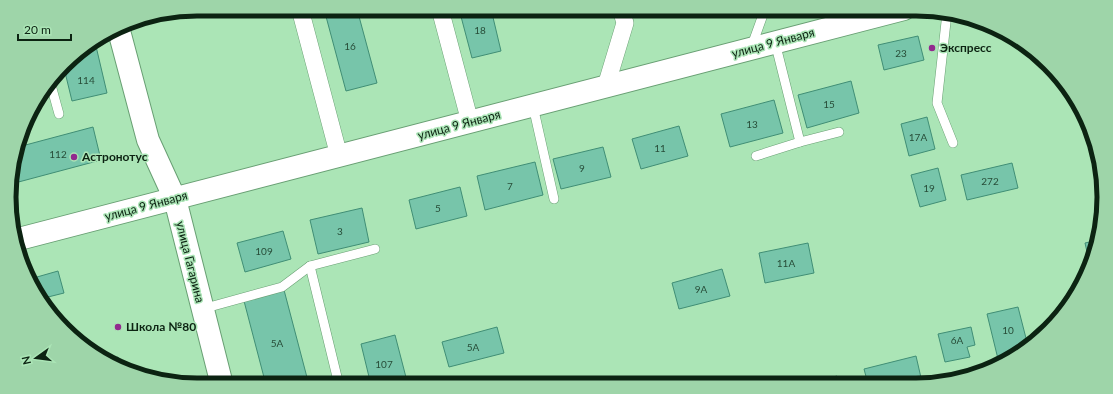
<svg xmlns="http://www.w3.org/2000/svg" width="1113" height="394" font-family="Lato,sans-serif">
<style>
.building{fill:#77c5aa;stroke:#408e75}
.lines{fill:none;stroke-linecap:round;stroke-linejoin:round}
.lane-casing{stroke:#689f73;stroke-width:10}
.street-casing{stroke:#689f73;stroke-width:18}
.secondary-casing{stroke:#689f73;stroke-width:24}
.lane{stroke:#fff;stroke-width:9}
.street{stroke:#fff;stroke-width:17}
.secondary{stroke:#fff;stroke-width:22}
.poi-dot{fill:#92298e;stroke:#abe5b6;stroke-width:1.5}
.labels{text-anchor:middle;stroke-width:3;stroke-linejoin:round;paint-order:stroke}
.number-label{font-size:10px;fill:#274c38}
.street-label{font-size:12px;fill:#0c2312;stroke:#abe5b6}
.poi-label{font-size:12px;font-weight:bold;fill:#0c2312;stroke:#abe5b6;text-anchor:start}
.rim{fill:none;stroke:#0c2312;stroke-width:5}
</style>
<rect width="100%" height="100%" fill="#abe5b6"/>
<g class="building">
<path d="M324,9H357L377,83L346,91Z"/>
<path d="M459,9H491L501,51L472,58Z"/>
<path d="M918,36L924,60L884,70L878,45Z"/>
<path d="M95,42L107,93L72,101L64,68L73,56Z"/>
<path d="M851,81L859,113L807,128L798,95Z"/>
<path d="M774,100L783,133L730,147L721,114Z"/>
<path d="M927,117L935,149L909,156L901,124Z"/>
<path d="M679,126L688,156L641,169L632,139Z"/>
<path d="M93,127L101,160L11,184V173L18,147Z"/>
<path d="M603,147L611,177L561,189L553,159Z"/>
<path d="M535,162L543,195L485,210L477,176Z"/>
<path d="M1012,163L1018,188L967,200L961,175Z"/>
<path d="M938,168L946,200L920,207L911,175Z"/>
<path d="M460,187L467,216L416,229L409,200Z"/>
<path d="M362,208L369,242L318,254L310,220Z"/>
<path d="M283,231L291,259L245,272L237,243Z"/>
<path d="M1098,240V245L1090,265L1085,243Z"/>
<path d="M808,243L814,273L765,283L759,253Z"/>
<path d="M722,269L730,296L679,309L672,283Z"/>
<path d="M58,271L64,293L40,299L30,279Z"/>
<path d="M284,290L309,385H266L244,301Z"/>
<path d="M1018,307L1028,346L1017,354L998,359L987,314Z"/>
<path d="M497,327L504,353L449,367L442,342Z"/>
<path d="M971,327L975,345L967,347L970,357L945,362L938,334Z"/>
<path d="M395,335L408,385H371L361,344Z"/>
<path d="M916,356L922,382L868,384L864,369Z"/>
<path d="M118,357L121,366L107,360Z"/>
<path d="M837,376L839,384H806Z"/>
</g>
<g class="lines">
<g class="lane-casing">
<g id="lane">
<path d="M947,13L937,103L953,143"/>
<path d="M775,42L800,142L839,132"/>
<path d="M751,48L764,12L770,9"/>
<path d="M51,85L59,114"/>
<path d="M533,106L554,199"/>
<path d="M756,156L800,142"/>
<path d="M310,266L339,385"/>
<path d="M202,309L282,287L310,266L375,249"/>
</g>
</g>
<g class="street-casing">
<g id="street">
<path d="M300,9L339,156"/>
<path d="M440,9L470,122"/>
<path d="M606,86L625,23L621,9"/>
</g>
</g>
<g class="secondary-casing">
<g id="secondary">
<path d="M118,27L148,140L175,199L222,385"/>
<path d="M15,240L904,9"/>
</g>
</g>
<use href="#lane" class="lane"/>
<use href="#street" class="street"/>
<use href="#secondary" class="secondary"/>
</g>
<g class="poi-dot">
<circle cx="932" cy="48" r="4"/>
<circle cx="74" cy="157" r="4"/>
<circle cx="118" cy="327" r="4"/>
</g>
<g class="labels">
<g class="number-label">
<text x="480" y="34">18</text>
<text x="350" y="50">16</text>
<text x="901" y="57">23</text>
<text x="86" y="84">114</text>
<text x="829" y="108">15</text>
<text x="752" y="128">13</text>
<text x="918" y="141">17А</text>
<text x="660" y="152">11</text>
<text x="58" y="158">112</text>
<text x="582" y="172">9</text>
<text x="990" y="185">272</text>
<text x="510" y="190">7</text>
<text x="929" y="192">19</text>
<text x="438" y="212">5</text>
<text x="340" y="235">3</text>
<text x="264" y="255">109</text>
<text x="786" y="267">11А</text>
<text x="701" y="293">9А</text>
<text x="1008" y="334">10</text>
<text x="957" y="344">6А</text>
<text x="277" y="347">5А</text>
<text x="473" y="351">5А</text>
<text x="384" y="368">107</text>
</g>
<g class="street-label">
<text transform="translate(773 43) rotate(-15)" y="4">улица 9 Января</text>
<text transform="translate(459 125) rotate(-15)" y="4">улица 9 Января</text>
<text transform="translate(146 206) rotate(-15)" y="4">улица 9 Января</text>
<text transform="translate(190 262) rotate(76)" y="4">улица Гагарина</text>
</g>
<g class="poi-label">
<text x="940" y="52">Экспресс</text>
<text x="82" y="161">Астронотус</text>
<text x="126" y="331">Школа №80</text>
</g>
</g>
<path d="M0 0H1113V394H0ZM197 16H916A181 181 0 0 1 1097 197V197A181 181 0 0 1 916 378H197A181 181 0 0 1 16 197V197A181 181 0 0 1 197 16Z" fill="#9ed5a9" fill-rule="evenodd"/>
<path class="rim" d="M197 16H916A181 181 0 0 1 1097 197V197A181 181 0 0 1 916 378H197A181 181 0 0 1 16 197V197A181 181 0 0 1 197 16Z"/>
<g transform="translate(36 358) rotate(256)" stroke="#abe5b6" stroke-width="3" paint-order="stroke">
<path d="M0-3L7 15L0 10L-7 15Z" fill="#0c2312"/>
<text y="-6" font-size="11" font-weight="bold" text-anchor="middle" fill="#0c2312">N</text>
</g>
<path d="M18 34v6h53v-6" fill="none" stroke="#0c2312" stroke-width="2"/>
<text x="24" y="34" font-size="12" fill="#0c2312" stroke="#abe5b6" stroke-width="3" paint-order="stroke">20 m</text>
</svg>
